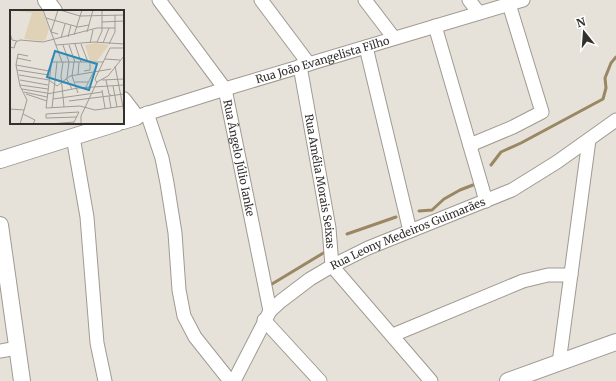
<svg xmlns="http://www.w3.org/2000/svg" width="616" height="381" font-family="Merriweather,serif">
<style>
.lines{fill:none;stroke-linecap:round;stroke-linejoin:round}
.stream{stroke:#9a8763;stroke-width:3}
.minor-casing{stroke:#9f9a92;stroke-width:15}
.tertiary-casing{stroke:#9f9a92;stroke-width:18}
.minor{stroke:#fff;stroke-width:13}
.tertiary{stroke:#fff;stroke-width:16}
.labels{text-anchor:middle;stroke-width:3.5;stroke-linejoin:round;paint-order:stroke}
.street-label{font-size:11px;fill:#33312e;stroke:#fff}
.inset-road{fill:none;stroke:#9f9b95;stroke-width:1}
.view{fill:#2c89b5;fill-opacity:0.15;stroke:#2c89b5;stroke-width:2}
.inset-edge{fill:none;stroke:#33312e;stroke-width:2}
</style>
<rect width="100%" height="100%" fill="#e7e2d9"/>
<g class="lines">
<g class="stream">
<path d="M491,165L501,152L521,143L603,99L606,88L605,78L611,63L616,57"/>
<path d="M419,211L432,210L444,199L460,190L473,185"/>
<path d="M347,234L396,217"/>
<path d="M272,284L325,252"/>
</g>
<g class="minor-casing">
<g id="minor">
<path id="s1" d="M159,0L225,89L270,311"/>
<path d="M261,0L309,64"/>
<path d="M365,0L394,38"/>
<path d="M469,0L479,13"/>
<path d="M435,26L486,201"/>
<path d="M366,47L410,231"/>
<path id="s2" d="M300,66L329,228L332,266L431,381"/>
<path d="M147,113L162,158L167,183L175,233L179,290L184,316L195,337L230,381"/>
<path id="s3" d="M136,117L225,89L523,0"/>
<path d="M73,137L87,217L97,343L105,381"/>
<path d="M470,145L513,127L542,112L509,4"/>
<path d="M264,320L320,381"/>
<path d="M393,335L523,281L548,275H571"/>
<path d="M0,351L17,348"/>
<path d="M559,363L589,140"/>
<path id="s4" d="M234,381L270,311L281,301L310,279L332,266L368,248L512,190L557,162L616,120"/>
</g>
</g>
<g class="tertiary-casing">
<g id="tertiary">
<path d="M46,0L54,11"/>
<path d="M123,100L136,117L123,121"/>
<path d="M0,160L117,123"/>
<path d="M0,225L22,381"/>
<path d="M508,381L616,342"/>
</g>
</g>
<use href="#minor" class="minor"/>
<use href="#tertiary" class="tertiary"/>
</g>
<g class="labels">
<g class="street-label">
<text dy="4" stroke="none"><textPath href="#s3" startOffset="195">Rua João Evangelista Filho</textPath></text>
<text dy="4" stroke="none"><textPath href="#s1" startOffset="181">Rua Ângelo Júlio Ianke</textPath></text>
<text dy="4" stroke="none"><textPath href="#s2" startOffset="117">Rua Amélia Morais Seixas</textPath></text>
<text dy="4" stroke="none"><textPath href="#s4" startOffset="238">Rua Leony Medeiros Guimarães</textPath></text>
</g>
</g>
<g transform="translate(10 10)">
<rect width="114" height="114" fill="#e7e2d9"/>
<path d="M0,0H32L39,19L36,29L33,31L14,29L22,3ZM86,33L99,35L87,51H80L75,35Z" fill="#dfd2b7"/>
<path class="inset-road" d="M33,0L52,52M50,0L70,6L114,5M36,8L68,17L79,15M92,12L114,11M77,22L83,0M0,23L2,30L7,31M48,24L41,22L48,0M64,25L72,0M58,27L61,15M51,28L55,14M114,29V42M87,32L92,21V0M80,33L83,20M93,33L99,18M65,34L71,52M71,34L78,52M99,34L105,22V5M46,35L84,32L114,34M53,35L59,52L57,68M59,35L65,52M0,37L4,38L6,32L10,30L33,32L87,18H105M7,48L21,51M42,48L36,98L70,96L85,100L114,96M95,49L110,50M41,52H93M53,52L51,66L54,97M64,52L62,66L68,83M6,55L39,61M105,56L114,102M7,60L39,65M74,61L80,60V52M9,65L39,70L47,76L60,66L101,59M68,65L69,52M56,68L62,79M10,70L38,75M92,70L114,69M96,70L99,84L102,86M65,72H78M87,73L85,69L100,38H113M10,75L38,79M103,76L107,97M76,77L83,63M12,79L37,83M92,80L95,98M14,82L37,87M16,84L37,91M37,84L68,78L114,75M99,86L101,98M43,89L92,82M59,91L114,84M42,98L47,52M0,99L14,100M13,104L25,110L23,114M10,114L17,90L10,76L6,55L8,44L18,46M39,114L64,112M63,114L69,102L36,104V108L67,107M71,114V106L87,72L98,66L114,46"/>
<path class="view" d="M45,41L87,54L79,80L37,67Z"/>
<rect width="114" height="114" class="inset-edge"/>
</g>
<g transform="translate(584 32) rotate(343)" stroke="#ffffff" stroke-width="3" paint-order="stroke">
<path d="M0-3L7 15L0 10L-7 15Z" fill="#33312e"/>
<text y="-6" font-size="11" font-weight="bold" text-anchor="middle" fill="#33312e">N</text>
</g>
</svg>
